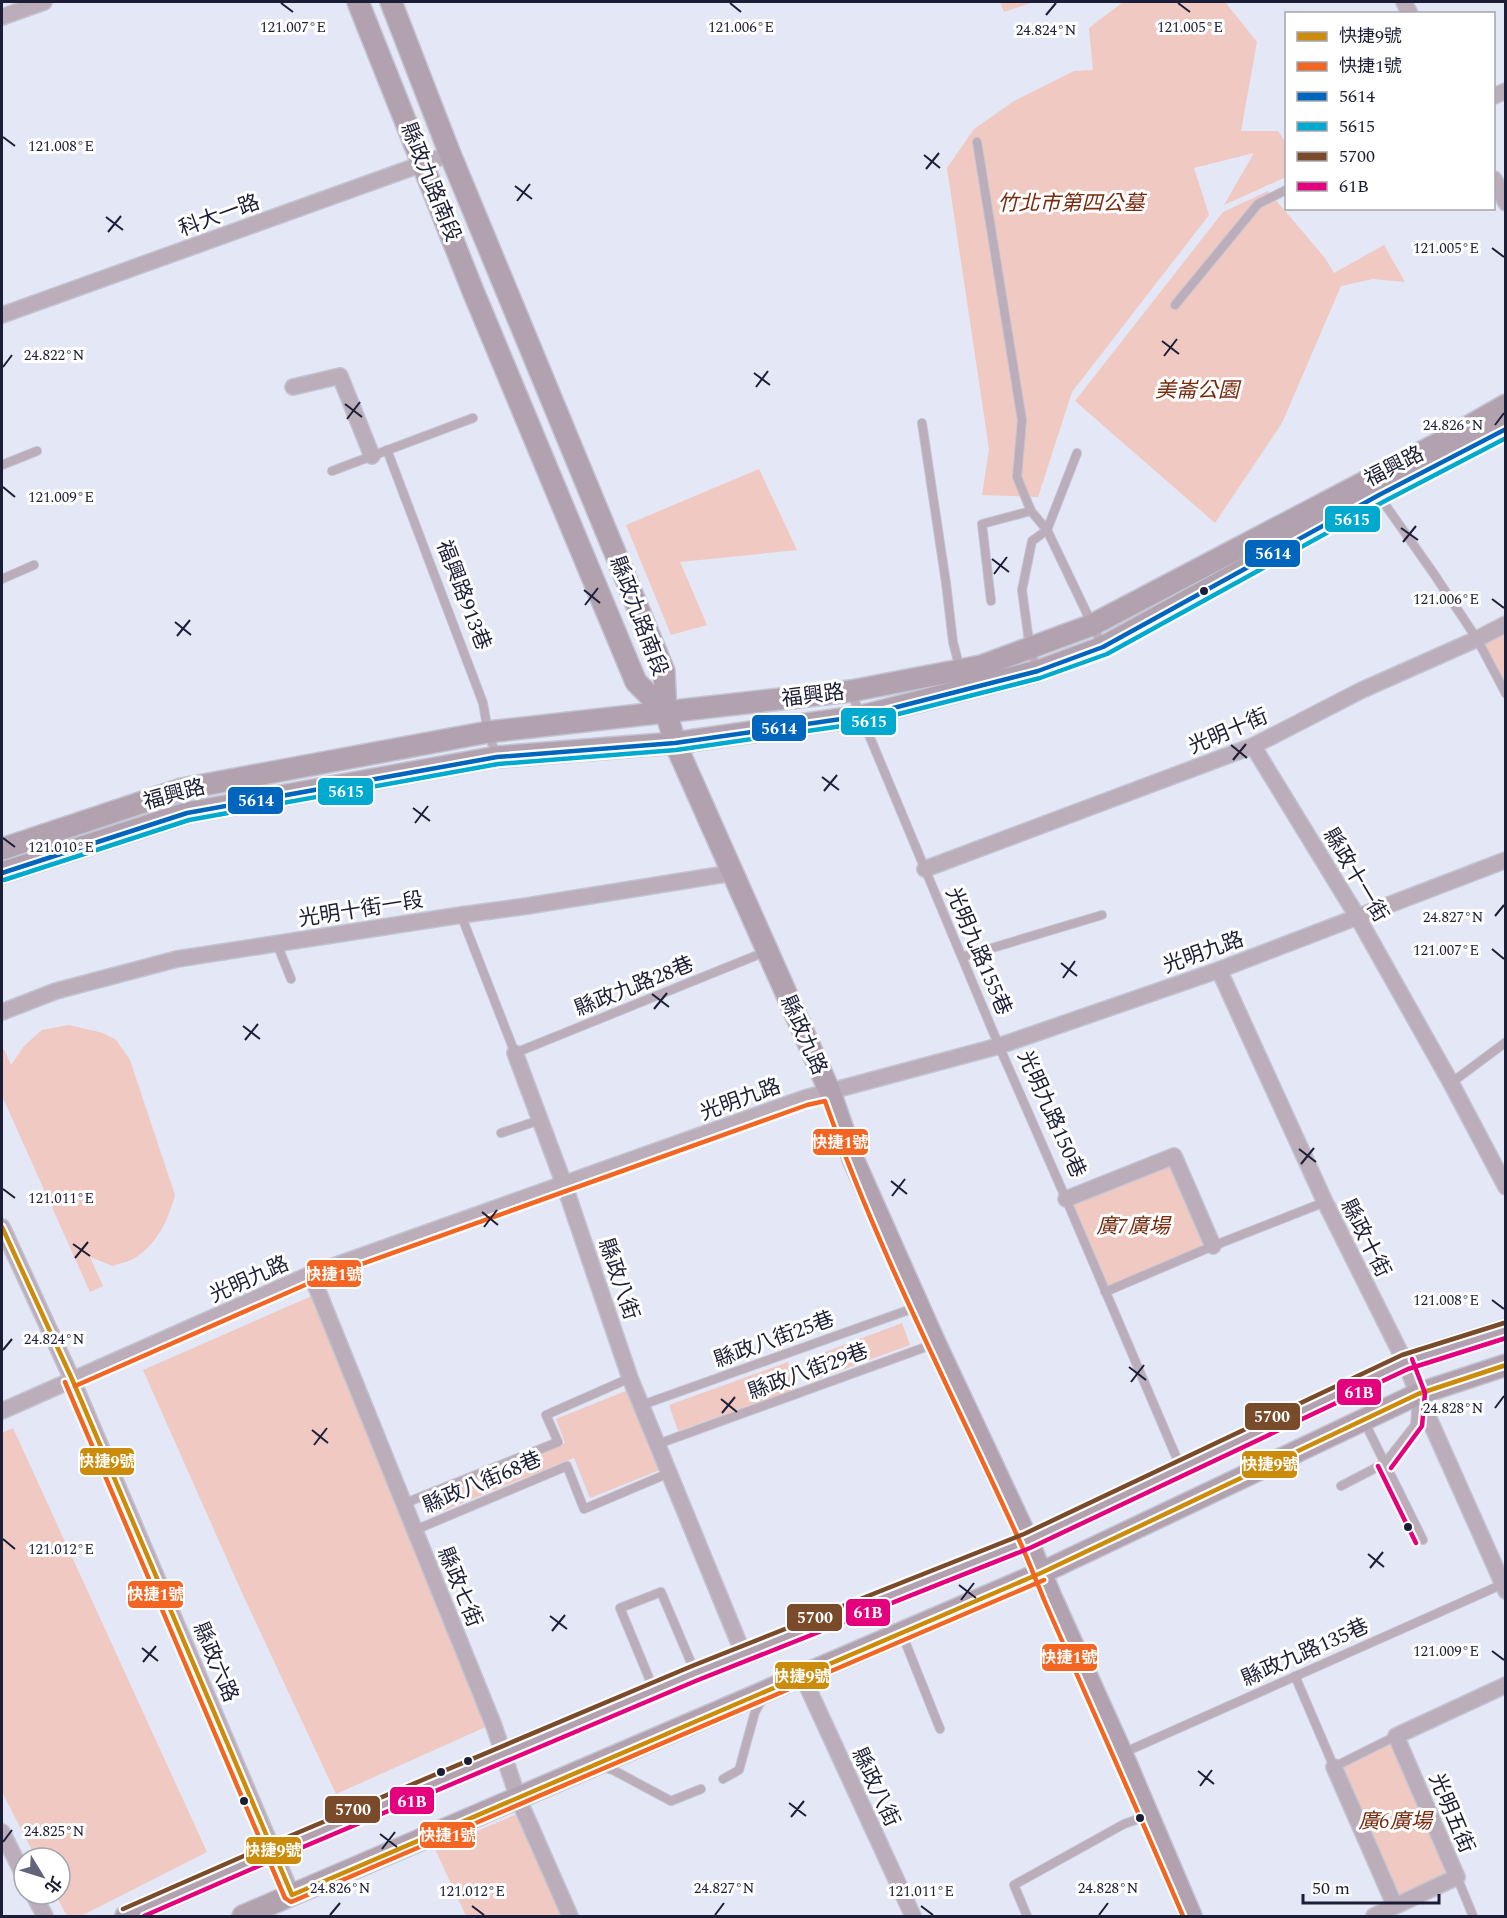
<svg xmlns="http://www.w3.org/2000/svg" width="1507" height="1918" font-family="Spectral,'Noto Sans TC',serif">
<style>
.green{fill:#f0c9c2}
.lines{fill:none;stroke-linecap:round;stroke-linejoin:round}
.lane-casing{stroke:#c2c4d2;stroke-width:10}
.street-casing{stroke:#c2c4d2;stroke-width:18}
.secondary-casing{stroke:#c2c4d2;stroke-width:24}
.lane{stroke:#bbadb9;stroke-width:8}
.street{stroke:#bbadb9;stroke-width:15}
.secondary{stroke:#b2a2b0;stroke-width:21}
.bus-1-casing{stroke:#fff;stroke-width:9}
.bus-2-casing{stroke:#fff;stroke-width:9}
.bus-3-casing{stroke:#fff;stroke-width:9}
.bus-4-casing{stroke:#fff;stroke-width:9}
.bus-5-casing{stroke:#fff;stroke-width:9}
.bus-6-casing{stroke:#fff;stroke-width:9}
.bus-1{stroke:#cb8b0b;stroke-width:4.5}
.bus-2{stroke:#f26522;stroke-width:4.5}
.bus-3{stroke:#0065bd;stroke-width:4.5}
.bus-4{stroke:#00a9ce;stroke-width:4.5}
.bus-5{stroke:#7a4b2a;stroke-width:4.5}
.bus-6{stroke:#e5007d;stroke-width:4.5}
.ticks{fill:none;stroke:#1c1e37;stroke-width:2}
.bus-dot{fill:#1c1e37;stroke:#fff;stroke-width:2}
.labels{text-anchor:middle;stroke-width:6;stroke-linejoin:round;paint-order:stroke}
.street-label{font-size:21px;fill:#1c1e37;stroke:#fff}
.park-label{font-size:21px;font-style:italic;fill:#782a0e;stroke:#fff}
.ticks-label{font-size:15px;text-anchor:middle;fill:#1c1e37;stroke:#fff;stroke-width:6;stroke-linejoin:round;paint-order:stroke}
.line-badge{stroke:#fff;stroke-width:2}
.badge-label{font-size:16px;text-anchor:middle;font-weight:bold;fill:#fff}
</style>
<rect width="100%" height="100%" fill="#e4e7f6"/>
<g class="green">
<path d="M1000,2H1034L1004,12Z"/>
<path d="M1123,2H1225L1257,42L1241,131H1278L1286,143V177L1224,205L1254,153L1194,168L1209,215L1072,392L1038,497L982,495L989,449L947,168L974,129L1014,101L1074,71L1093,70L1089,28Z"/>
<path d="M1268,191L1325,258L1334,273L1384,245L1405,282L1373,279L1341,286L1282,423L1215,523L1075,401L1223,212Z"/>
<path d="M759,469L797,550L680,562L707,625L671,635L626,525Z"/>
<path d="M1505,624V694L1477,639Z"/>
<path d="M69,1025L103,1033L116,1040L130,1060L175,1195C168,1220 158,1243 135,1258C129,1262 120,1263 113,1266L90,1257L103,1286L90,1292L2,1096V1050L4,1049L11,1065L24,1046L42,1030Z"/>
<path d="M1174,1156L1213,1246L1105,1292L1066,1199Z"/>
<path d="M314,1295L488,1726L336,1794L243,1595L143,1370Z"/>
<path d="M902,1323L910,1345L812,1381L804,1360Z"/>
<path d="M788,1362L797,1389L678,1431L669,1405Z"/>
<path d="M628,1390L660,1470L590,1498L574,1458L428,1517L422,1501L565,1443L556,1419Z"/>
<path d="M13,1428L207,1852L81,1916H67L55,1894H60V1858H36L2,1792V1433Z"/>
<path d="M1396,1736L1457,1877L1395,1906L1334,1767Z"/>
<path d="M524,1811L570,1916H466L435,1849Z"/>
</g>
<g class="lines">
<g class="lane-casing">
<g id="lane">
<path d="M977,142L1022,420L1017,477L1031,511"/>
<path d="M1175,305L1258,204L1286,190"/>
<path d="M922,423L946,583L953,642L960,669"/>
<path d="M387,450L483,703L488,732L496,755"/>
<path d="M2,465L37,451"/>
<path d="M332,471L473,418"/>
<path d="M1379,496L1434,574L1477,639L1506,694"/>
<path d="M2,579L34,565"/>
<path d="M991,601L982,524L1031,511L1047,530L1077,453"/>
<path d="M1038,671L1030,649L1022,590L1032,541L1047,530L1102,645"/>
<path d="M851,692L999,1046L1066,1199L1181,1468"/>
<path d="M461,915L515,1053L765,952"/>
<path d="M277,944L291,979"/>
<path d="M962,957L1102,915"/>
<path d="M1451,1083L1506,1042"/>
<path d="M501,1133L540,1120"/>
<path d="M1105,1292L1213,1246L1325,1202"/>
<path d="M642,1405L917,1307"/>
<path d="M1364,1421L1423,1540"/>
<path d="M658,1444L934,1344"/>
<path d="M1341,1486L1385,1463L1415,1425L1417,1398"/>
<path d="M403,1504L558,1442L546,1415L630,1378"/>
<path d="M415,1530L567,1466L584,1509L669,1473"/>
<path d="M902,1634L940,1729"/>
<path d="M1295,1676L1334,1767L1396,1736"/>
<path d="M654,1690L620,1608L661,1592L695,1672"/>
<path d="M1123,1753L1503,1584"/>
<path d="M602,1767L613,1770L671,1801L701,1789"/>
<path d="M723,1779L739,1770L755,1712L763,1698"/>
<path d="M1457,1877L1473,1916"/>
<path d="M1027,1916L1014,1885L1124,1824L1147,1816"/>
</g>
</g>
<g class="street-casing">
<g id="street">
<path d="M1404,2L1410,14"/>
<path d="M2,17L44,2"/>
<path d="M1494,96L1506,91"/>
<path d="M1494,179L1506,203"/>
<path d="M2,315L450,154"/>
<path d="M293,387L340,376L372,456"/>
<path d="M1253,746L1357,916L1451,1083L1506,1187"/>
<path d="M925,869L1253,746L1362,690L1477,639L1506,624"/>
<path d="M1219,970L1325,1202L1405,1362L1418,1394L1506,1591"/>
<path d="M2,1012L56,991L177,959L461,915L527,906L732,873"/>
<path d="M515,1053L564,1184L630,1378L743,1653"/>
<path d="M1066,1199L1174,1156L1213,1246"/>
<path d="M2,1227L72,1379L292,1895"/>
<path d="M311,1274L494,1726L518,1798L570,1916"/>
<path d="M2,1411L311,1274L805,1098L999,1046L1219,970L1506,860"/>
<path d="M802,1675L913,1916"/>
<path d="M1334,1767L1395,1906"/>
<path d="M2,1832L24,1876"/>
<path d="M33,1894L45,1916"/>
<path d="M1374,1916L1457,1877L1396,1736L1506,1685"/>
</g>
</g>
<g class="secondary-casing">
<g id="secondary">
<path d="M358,2L473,291L636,682L666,712"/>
<path d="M391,2L450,154L664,671L666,712L675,743L830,1092L854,1161L935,1343L1023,1530L1051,1597L1122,1754L1191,1916"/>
<path d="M2,849L182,789L488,732L851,691L981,666L1092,625L1445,440L1506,405"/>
<path d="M2,873L187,813L497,757L675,743L862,716L1038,671L1103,647L1379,495L1506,429"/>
<path d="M126,1916L274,1851L695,1673L1027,1541L1405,1362L1506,1330"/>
<path d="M243,1916L1041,1573L1418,1394L1506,1365"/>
</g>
</g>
<use href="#lane" class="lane"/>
<use href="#street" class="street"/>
<use href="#secondary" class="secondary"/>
<g class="bus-1-casing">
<path id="bus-1" d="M2,1227L72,1379L292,1895L1041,1573L1418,1394L1506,1365"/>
</g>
<g class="bus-2-casing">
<g id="bus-2">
<path d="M65,1382L285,1898L291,1902L1044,1580"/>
<path d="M75,1386L314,1281L807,1105L825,1101C877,1249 950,1389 1015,1531C1026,1554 1035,1578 1045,1602C1091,1707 1138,1811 1183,1916"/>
</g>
</g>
<g class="bus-3-casing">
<path id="bus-3" d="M2,873L187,813L497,757L675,743L862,716L1038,671L1103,647L1379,495L1506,429"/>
</g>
<g class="bus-4-casing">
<path id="bus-4" d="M4,880L189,820L498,764L676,750L863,723L1040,678L1107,654L1383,502L1506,438"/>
</g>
<g class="bus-5-casing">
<path id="bus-5" d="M123,1909L271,1844L692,1666L1024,1534L1402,1355L1504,1323"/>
</g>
<g class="bus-6-casing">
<g id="bus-6">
<path d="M1378,1466L1416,1543"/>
<path d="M1391,1468L1422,1426L1425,1393L1412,1359"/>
<path d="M144,1916L277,1858L698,1680L1030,1548L1408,1369L1506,1338"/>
</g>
</g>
<use href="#bus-1" class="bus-1"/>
<use href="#bus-2" class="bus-2"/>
<use href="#bus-3" class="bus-3"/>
<use href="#bus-4" class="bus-4"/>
<use href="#bus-5" class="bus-5"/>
<use href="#bus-6" class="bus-6"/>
</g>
<path class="ticks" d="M281,3L293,12M730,3L741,12M1178,3L1190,12M1046,15L1056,3M3,137L15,146M924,155L940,168M926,169L939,153M515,186L532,199M517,201L530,184M106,217L123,230M108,232L121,216M1492,248L1504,257M1162,341L1179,354M1164,356L1177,339M3,367L12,355M754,373L770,385M756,387L768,371M345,404L362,417M347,419L360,402M1495,425L1504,413M3,487L15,497M1401,528L1418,540M1403,542L1416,526M992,559L1009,572M994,574L1007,557M584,590L600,603M1492,599L1504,608M585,605L598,588M175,622L191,635M177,636L190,620M1231,745L1247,758M1233,760L1246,744M822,777L839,790M824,791L837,775M413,808L430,821M415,823L428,806M3,838L15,847M1495,916L1504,905M1492,949L1504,959M1061,963L1077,976M1063,978L1075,961M652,994L669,1007M654,1009L667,993M243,1026L260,1039M245,1040L258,1024M1299,1149L1316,1162M1301,1164L1314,1148M891,1181L907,1194M3,1189L15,1198M892,1196L905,1179M482,1212L498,1225M484,1227L497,1210M73,1244L90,1256M75,1258L88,1242M1492,1300L1504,1309M3,1350L12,1339M1129,1367L1146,1380M1131,1382L1144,1365M721,1399L737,1412M1495,1408L1504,1396M722,1413L735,1397M312,1430L328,1443M314,1445L327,1428M3,1539L15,1549M1368,1554L1384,1567M1370,1568L1383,1552M959,1585L976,1598M961,1600L974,1583M550,1616L567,1629M552,1631L565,1615M142,1648L158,1661M1492,1651L1504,1660M143,1662L156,1646M1198,1771L1214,1784M1200,1786L1212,1770M789,1803L806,1816M791,1817L804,1801M380,1834L397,1847M3,1842L12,1830M382,1849L395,1832M472,1906L484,1915M921,1906L933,1915M330,1915L340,1903M715,1915L724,1903M1099,1915L1108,1903"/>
<g class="bus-dot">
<circle cx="1204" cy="591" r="5"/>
<circle cx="1408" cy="1527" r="5"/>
<circle cx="468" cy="1761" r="5"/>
<circle cx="441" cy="1772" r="5"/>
<circle cx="244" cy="1801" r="5"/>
<circle cx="1140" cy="1818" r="5"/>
</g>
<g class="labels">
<g class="street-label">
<text transform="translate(431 182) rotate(68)" y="7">縣政九路南段</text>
<text transform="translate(219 215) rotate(-20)" y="7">科大一路</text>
<text transform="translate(1394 466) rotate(-27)" y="7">福興路</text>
<text transform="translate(464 595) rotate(69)" y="7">福興路913巷</text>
<text transform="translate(639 616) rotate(69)" y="7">縣政九路南段</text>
<text transform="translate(813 695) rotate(-7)" y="7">福興路</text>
<text transform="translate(1228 731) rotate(-23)" y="7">光明十街</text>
<text transform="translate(174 794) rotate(-15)" y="7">福興路</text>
<text transform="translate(1356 875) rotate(59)" y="7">縣政十一街</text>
<text transform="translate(361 909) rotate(-9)" y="7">光明十街一段</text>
<text transform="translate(979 951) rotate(67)" y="7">光明九路155巷</text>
<text transform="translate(1203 952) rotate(-20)" y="7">光明九路</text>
<text transform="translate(634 986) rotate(-22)" y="7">縣政九路28巷</text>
<text transform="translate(804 1035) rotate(66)" y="7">縣政九路</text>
<text transform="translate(740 1099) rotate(-20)" y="7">光明九路</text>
<text transform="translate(1052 1114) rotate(66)" y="7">光明九路150巷</text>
<text transform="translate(1366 1238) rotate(63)" y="7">縣政十街</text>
<text transform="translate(249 1279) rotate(-24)" y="7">光明九路</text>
<text transform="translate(619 1279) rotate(71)" y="7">縣政八街</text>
<text transform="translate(774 1339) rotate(-20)" y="7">縣政八街25巷</text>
<text transform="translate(808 1371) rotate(-20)" y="7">縣政八街29巷</text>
<text transform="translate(482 1482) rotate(-23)" y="7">縣政八街68巷</text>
<text transform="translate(460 1587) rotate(68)" y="7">縣政七街</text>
<text transform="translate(1305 1652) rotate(-24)" y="7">縣政九路135巷</text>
<text transform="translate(216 1662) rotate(67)" y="7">縣政六路</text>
<text transform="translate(876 1787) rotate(65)" y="7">縣政八街</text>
<text transform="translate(1452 1813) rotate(67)" y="7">光明五街</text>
</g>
<g class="park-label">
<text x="1071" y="210">竹北市第四公墓</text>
<text x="1197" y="397">美崙公園</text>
<text x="1133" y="1233">廣7廣場</text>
<text x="1395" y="1828">廣6廣場</text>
</g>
</g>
<g class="ticks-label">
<text x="293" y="32">121.007°E</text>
<text x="741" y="32">121.006°E</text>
<text x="1190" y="32">121.005°E</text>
<text x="1046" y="35">24.824°N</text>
<text x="61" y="151">121.008°E</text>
<text x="1446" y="253">121.005°E</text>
<text x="54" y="360">24.822°N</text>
<text x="1453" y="430">24.826°N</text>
<text x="61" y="502">121.009°E</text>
<text x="1446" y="604">121.006°E</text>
<text x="61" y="852">121.010°E</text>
<text x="1453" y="922">24.827°N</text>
<text x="1446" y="955">121.007°E</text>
<text x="61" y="1203">121.011°E</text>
<text x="1446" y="1305">121.008°E</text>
<text x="54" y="1344">24.824°N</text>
<text x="1453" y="1413">24.828°N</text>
<text x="61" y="1554">121.012°E</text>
<text x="1446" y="1656">121.009°E</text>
<text x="54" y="1836">24.825°N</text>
<text x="340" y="1893">24.826°N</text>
<text x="724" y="1893">24.827°N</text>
<text x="1108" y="1893">24.828°N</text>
<text x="472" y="1896">121.012°E</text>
<text x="921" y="1896">121.011°E</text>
</g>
<g class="line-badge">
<rect x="1324" y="505" width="57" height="28" rx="6" fill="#00a9ce"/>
<rect x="1244" y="539" width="57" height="29" rx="6" fill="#0065bd"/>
<rect x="840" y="707" width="57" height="29" rx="6" fill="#00a9ce"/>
<rect x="751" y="714" width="56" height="28" rx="6" fill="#0065bd"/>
<rect x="317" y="777" width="57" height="29" rx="6" fill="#00a9ce"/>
<rect x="227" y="786" width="57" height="29" rx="6" fill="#0065bd"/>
<rect x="812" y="1128" width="57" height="28" rx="6" fill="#f26522"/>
<rect x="306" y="1259" width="56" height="29" rx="6" fill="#f26522"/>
<rect x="1336" y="1378" width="46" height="28" rx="6" fill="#e5007d"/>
<rect x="1244" y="1402" width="57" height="29" rx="6" fill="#7a4b2a"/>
<rect x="79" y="1447" width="56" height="29" rx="6" fill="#cb8b0b"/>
<rect x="1241" y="1450" width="57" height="29" rx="6" fill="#cb8b0b"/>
<rect x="127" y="1580" width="57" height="29" rx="6" fill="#f26522"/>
<rect x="845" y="1598" width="46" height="29" rx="6" fill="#e5007d"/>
<rect x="786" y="1603" width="57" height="29" rx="6" fill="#7a4b2a"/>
<rect x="1041" y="1643" width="57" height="29" rx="6" fill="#f26522"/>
<rect x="774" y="1661" width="56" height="29" rx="6" fill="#cb8b0b"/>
<rect x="389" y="1786" width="46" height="29" rx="6" fill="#e5007d"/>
<rect x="324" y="1795" width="57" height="29" rx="6" fill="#7a4b2a"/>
<rect x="419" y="1821" width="57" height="28" rx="6" fill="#f26522"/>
<rect x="245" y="1836" width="57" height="29" rx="6" fill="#cb8b0b"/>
</g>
<g class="badge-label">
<text x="1352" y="525">5615</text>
<text x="1273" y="559">5614</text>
<text x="869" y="727">5615</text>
<text x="779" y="734">5614</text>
<text x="346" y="797">5615</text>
<text x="256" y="806">5614</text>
<text x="840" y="1148">快捷1號</text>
<text x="334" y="1280">快捷1號</text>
<text x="1359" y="1398">61B</text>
<text x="1272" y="1422">5700</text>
<text x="107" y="1467">快捷9號</text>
<text x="1270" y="1470">快捷9號</text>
<text x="156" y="1600">快捷1號</text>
<text x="868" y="1618">61B</text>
<text x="815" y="1623">5700</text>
<text x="1069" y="1663">快捷1號</text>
<text x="802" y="1682">快捷9號</text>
<text x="412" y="1807">61B</text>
<text x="353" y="1815">5700</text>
<text x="448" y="1841">快捷1號</text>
<text x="273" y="1856">快捷9號</text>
</g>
<rect width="1507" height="1918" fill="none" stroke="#1c1e37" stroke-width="6"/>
<rect x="1285" y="12" width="210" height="198" fill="#ffffff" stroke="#a4a5af" stroke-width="1.5"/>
<rect x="1297" y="32" width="30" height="9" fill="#cb8b0b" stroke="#a4a5af" stroke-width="1.5"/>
<text x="1339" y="42" font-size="18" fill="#1c1e37">快捷9號</text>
<rect x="1297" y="62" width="30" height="9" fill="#f26522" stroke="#a4a5af" stroke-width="1.5"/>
<text x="1339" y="72" font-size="18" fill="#1c1e37">快捷1號</text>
<rect x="1297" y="92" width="30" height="9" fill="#0065bd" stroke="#a4a5af" stroke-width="1.5"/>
<text x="1339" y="102" font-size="18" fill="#1c1e37">5614</text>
<rect x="1297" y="122" width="30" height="9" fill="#00a9ce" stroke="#a4a5af" stroke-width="1.5"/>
<text x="1339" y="132" font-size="18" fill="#1c1e37">5615</text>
<rect x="1297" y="152" width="30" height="9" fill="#7a4b2a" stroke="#a4a5af" stroke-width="1.5"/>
<text x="1339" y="162" font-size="18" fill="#1c1e37">5700</text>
<rect x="1297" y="182" width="30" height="9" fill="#e5007d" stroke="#a4a5af" stroke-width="1.5"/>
<text x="1339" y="192" font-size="18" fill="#1c1e37">61B</text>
<g transform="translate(42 1876) rotate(128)"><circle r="28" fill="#ffffff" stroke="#a4a5af" stroke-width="1.5"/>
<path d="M0-4.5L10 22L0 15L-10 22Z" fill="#62647a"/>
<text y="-9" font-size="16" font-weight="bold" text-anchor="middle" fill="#1c1e37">北</text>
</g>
<path d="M1303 1894v9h136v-9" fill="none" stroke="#1c1e37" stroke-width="3"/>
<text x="1312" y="1894" font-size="18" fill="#1c1e37" stroke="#ffffff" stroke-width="4.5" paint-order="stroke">50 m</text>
</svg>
